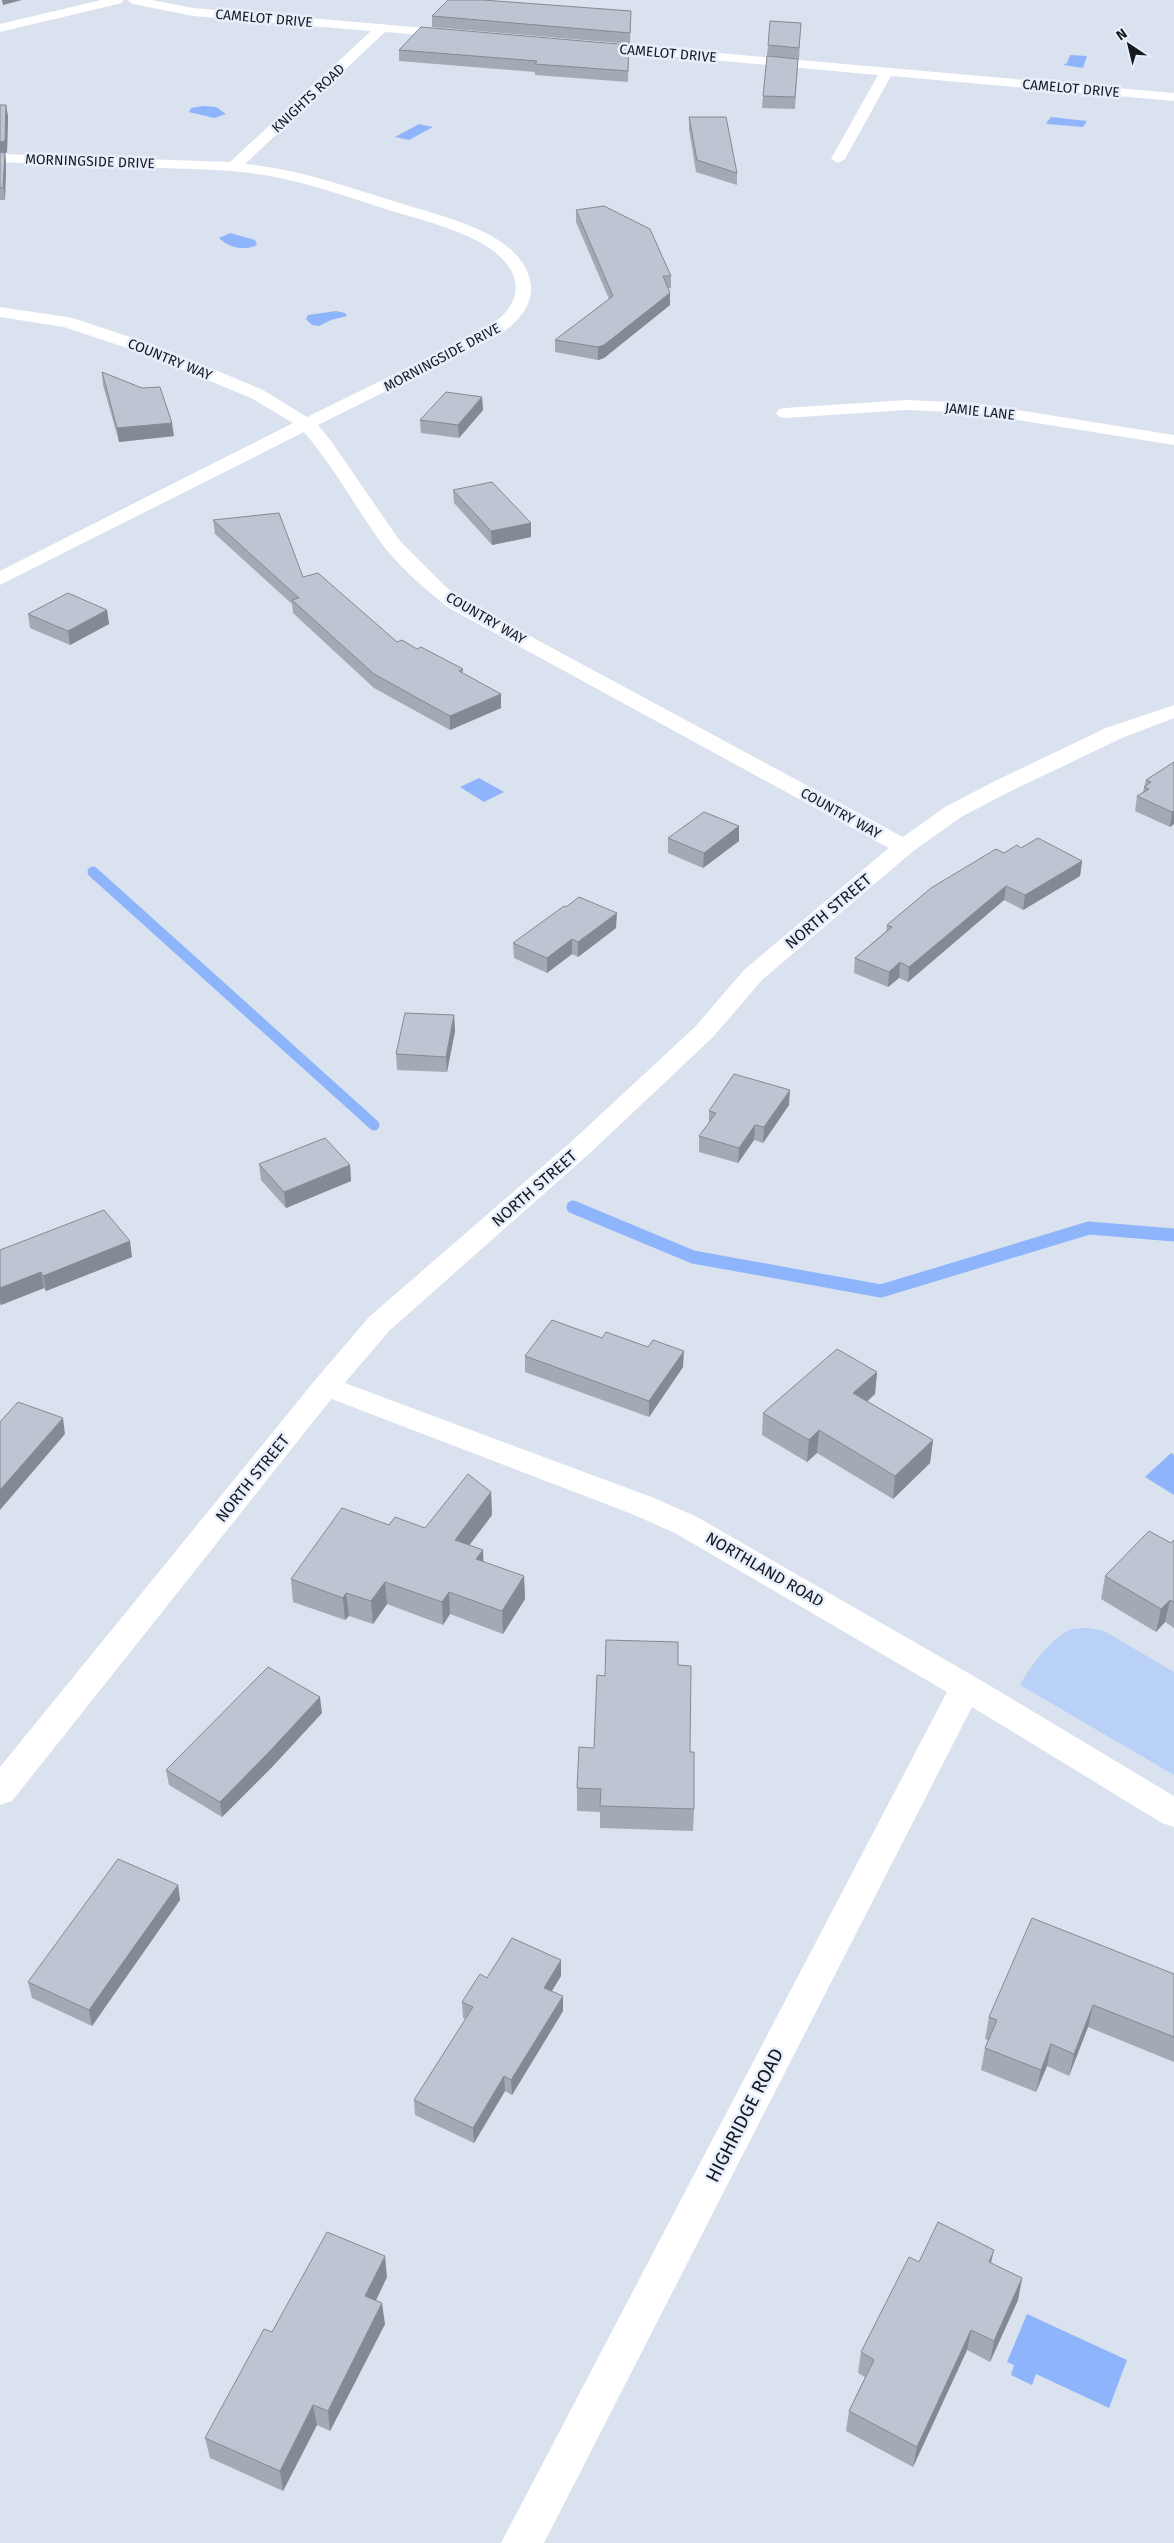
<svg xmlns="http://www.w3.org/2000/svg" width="1174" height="2543" font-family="'Fira Sans',sans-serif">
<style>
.green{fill:#b9d0f7}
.water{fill:#8eb5fb}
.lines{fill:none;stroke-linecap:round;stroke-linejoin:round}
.stream-far1{stroke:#8eb5fb;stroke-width:11}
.stream{stroke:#8eb5fb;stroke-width:13}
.minor{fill:#fff;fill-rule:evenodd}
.tertiary{fill:#fff;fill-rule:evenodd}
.wall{fill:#a3a9b5}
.shaded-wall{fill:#848a93}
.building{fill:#bdc5d2;stroke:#848a93}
.labels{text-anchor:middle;stroke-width:5;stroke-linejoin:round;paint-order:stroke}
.far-street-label{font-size:14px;fill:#16191d;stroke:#e7effd}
.street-label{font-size:16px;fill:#16191d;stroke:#e7effd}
.near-street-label{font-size:19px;fill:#16191d;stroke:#e7effd}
</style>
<rect width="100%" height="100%" fill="#dae2ef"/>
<path class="green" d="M1089,1628L1104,1631L1174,1672V1775L1020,1685C1028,1669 1055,1633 1073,1629C1078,1628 1084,1628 1089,1628Z"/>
<g class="water">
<path d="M1070,55L1087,56L1083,68L1063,65L1067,63Z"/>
<path d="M203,106L216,107L226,114L214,118L189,112L191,108Z"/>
<path d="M1051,117L1087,121L1083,127L1048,124L1046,123Z"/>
<path d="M419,124L433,127L409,140L395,137Z"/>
<path d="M230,233L255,240L257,245C244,251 229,248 219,238Z"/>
<path d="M336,311L345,313L347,316L331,320L319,326L312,325L306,319L308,315Z"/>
<path d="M479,778L504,792L484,802L460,787Z"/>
<path d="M1171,1453L1174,1455V1495L1145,1477Z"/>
<path d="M1027,2314L1127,2360L1109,2408L1036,2374L1032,2385L1011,2375L1014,2365L1007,2362Z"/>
</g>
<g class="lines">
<path class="stream-far1" d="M93,872L374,1125"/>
<path class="stream" d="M573,1207L693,1257L881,1291L1089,1228L1174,1235"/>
<g class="minor">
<path d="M101,0H123L122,3L0,32V24Z"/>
<path d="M127,0H152L193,8L460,31L462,34L460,37L455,38L385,32L245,164C300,169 351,188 403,204C443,217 519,232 530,280C536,304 517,323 499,335L318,425L331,441L400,541L445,586L463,600L912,842L915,847L912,852L904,854L896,852L449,608C427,591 403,570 385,548C357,510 335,468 304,432L0,585V571L293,423L251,398L145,354L64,327L0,317V307L73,318L157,346L263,390L307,417L478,333C497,322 520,306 515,281C505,238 429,223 392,211C345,196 299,179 250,173C220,169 189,169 159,168C106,167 53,164 0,162V154L230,162L371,31L193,16L133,4Z"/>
<path d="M593,42L1174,93V101L891,76L845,159L838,163L831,159L878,75L588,49L586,46L588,43Z"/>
<path d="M907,400L974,403L1174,435V445L974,413L907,410L785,418L779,417L776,413L779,409L785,408Z"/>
<path d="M326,1376L654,1498L697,1517L977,1678L1174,1796V1827L1162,1823L972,1707L544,2543H501L947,1692L675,1533L632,1514L316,1393L312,1386L316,1379Z"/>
</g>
<path class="tertiary" d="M1174,705V718L1122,738L1011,791L961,817L912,852L762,980L713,1037L590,1153L389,1331L336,1393L12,1801L0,1805V1767L316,1379L369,1317L572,1141L695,1027L744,970L896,842L945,807L995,781L1106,728Z"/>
</g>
<g class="wall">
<path d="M631,11L630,44L432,27V16Z"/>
<path d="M801,23L799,59L767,56L768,45Z"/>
<path d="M629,45L628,82L535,75V72L399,61V50Z"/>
<path d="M798,59L795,109L762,108L763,96Z"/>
<path d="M0,105L8,116L7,152L5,153L6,164L5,200H0Z"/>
<path d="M689,117L737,173V185L696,172L689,129Z"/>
<path d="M576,210L671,276V288H668L670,305L604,358L598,360L555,352V340L609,299L576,222Z"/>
<path d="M102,372L142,388L174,436L119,442L103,385Z"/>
<path d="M482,397L483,410L459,438L421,433L420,420Z"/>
<path d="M453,490L531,523V537L492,545L454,503Z"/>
<path d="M213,520L303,577L397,642L417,649L463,669V674L501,694V708L450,730L374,688L293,613L292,604L215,534Z"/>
<path d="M107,610L109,624L70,645L30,628L28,614Z"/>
<path d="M1174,762V824L1170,827L1135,811L1137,796L1143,792L1146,780Z"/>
<path d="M739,826V841L703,868L668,853V838Z"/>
<path d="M1004,853L1082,861L1080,876L1023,910L1004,900L908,982L899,978L888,987L854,973L855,958L886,931L887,925Z"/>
<path d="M616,928L578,957L572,954L547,973L514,958L513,943Z"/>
<path d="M454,1015L455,1031L447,1072L397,1070L396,1054Z"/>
<path d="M789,1105L763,1143L754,1140L738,1163L699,1152V1136L709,1123V1111Z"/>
<path d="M259,1164L350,1165L351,1181L286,1208L261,1180Z"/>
<path d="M0,1250L132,1257L46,1291L44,1288L1,1305L0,1304Z"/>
<path d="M602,1338L683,1367L649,1417L525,1372V1356Z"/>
<path d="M877,1372L875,1394L867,1401L933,1440L930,1463L893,1499L817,1453L807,1462L762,1435L763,1413Z"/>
<path d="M491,1492L492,1515L469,1545L483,1550V1562L524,1576L525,1599L503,1634L450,1614L443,1625L387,1604L373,1624L349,1616L345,1620L293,1602L291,1579L389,1525L425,1528Z"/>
<path d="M1174,1540V1628L1165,1622L1156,1632L1101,1599L1105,1576L1171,1543Z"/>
<path d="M678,1665L690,1752L694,1809L693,1831L600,1828V1812L577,1811V1788L594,1748L605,1676Z"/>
<path d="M322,1713L272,1767L222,1817L169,1785L166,1770Z"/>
<path d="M178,1885L180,1900L92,2026L32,1998L28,1982Z"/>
<path d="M561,1960V1976L552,1991L563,2011L512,2095L505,2091L474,2143L415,2115L414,2100L466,2019L463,2018L462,2002L487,1978Z"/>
<path d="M1174,1974V2062L1088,2027L1069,2076L1047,2066L1036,2092L981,2070L985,2048L988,2040L985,2039L989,2017Z"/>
<path d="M919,2262L991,2263L1022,2278L1018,2300L990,2362L967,2350L913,2467L846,2431L849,2411L865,2377L858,2373L861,2352Z"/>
<path d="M387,2277L376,2300L385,2324L330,2431L317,2425L283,2491L210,2458L205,2438L272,2332Z"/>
</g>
<g class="shaded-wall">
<path d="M2,0H22L3,5Z"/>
<path d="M6,105L8,116L7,152L5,153L6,164L5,200L0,154V142Z"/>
<path d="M670,293V305L604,358L598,360V347Z"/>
<path d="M482,397L483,410L459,438L458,425Z"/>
<path d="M172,423L174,436L119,442L117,428Z"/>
<path d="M531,523V537L492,545L491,531Z"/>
<path d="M107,610L109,624L70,645L68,631Z"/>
<path d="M501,694V708L450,730V716Z"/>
<path d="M1174,811V824L1170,827L1172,812Z"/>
<path d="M739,826V841L703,868L704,853Z"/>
<path d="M1082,861L1080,876L1023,910L1025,895Z"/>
<path d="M1006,886L1004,900L908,982L909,967Z"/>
<path d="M617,913L616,928L578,957V942Z"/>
<path d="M572,939V954L547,973V958Z"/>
<path d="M900,962L899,978L888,987L889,972Z"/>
<path d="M454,1015L455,1031L447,1072L446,1057Z"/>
<path d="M790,1090L789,1105L763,1143L764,1127Z"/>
<path d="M755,1125L754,1140L738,1163L739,1148Z"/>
<path d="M350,1165L351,1181L286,1208L284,1192Z"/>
<path d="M130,1241L132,1257L46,1291L43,1276Z"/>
<path d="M41,1272L44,1288L1,1305L0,1300V1288Z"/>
<path d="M684,1351L683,1367L649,1417V1401Z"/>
<path d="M877,1372L875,1394L851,1416L853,1393Z"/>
<path d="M63,1418L65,1434L0,1510V1490Z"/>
<path d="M819,1430L817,1453L807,1462L809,1440Z"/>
<path d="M933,1440L930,1463L893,1499L895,1476Z"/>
<path d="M491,1492L492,1515L456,1563L455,1540Z"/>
<path d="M483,1550L484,1573L476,1559Z"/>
<path d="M524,1576L525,1599L503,1634L502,1611Z"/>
<path d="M385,1582L387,1604L373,1624L371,1601Z"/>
<path d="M449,1592L450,1614L443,1625L442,1602Z"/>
<path d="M346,1593L349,1616L345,1620L343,1598Z"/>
<path d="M1170,1600L1165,1622L1156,1632L1161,1609Z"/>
<path d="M320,1697L322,1713L272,1767L222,1817L220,1802Z"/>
<path d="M178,1885L180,1900L92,2026L89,2010Z"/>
<path d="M561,1960V1976L544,2003V1988Z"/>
<path d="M563,1996V2011L512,2095L511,2080Z"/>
<path d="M1093,2005L1088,2027L1069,2076L1074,2054Z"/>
<path d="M1051,2044L1047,2066L1036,2092L1041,2070Z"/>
<path d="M504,2076L505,2091L474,2143L473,2128Z"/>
<path d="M994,2250L989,2271V2262Z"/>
<path d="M385,2256L387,2277L368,2317L365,2296Z"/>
<path d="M1022,2278L1018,2300L990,2362L994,2341Z"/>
<path d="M382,2303L385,2324L330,2431L328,2411Z"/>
<path d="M971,2330L967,2350L913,2467L917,2447Z"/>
<path d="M313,2405L317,2425L283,2491L280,2471Z"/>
</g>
<g class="building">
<path d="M448,0H483L631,11L630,33L432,16Z"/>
<path d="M770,21L801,23L799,48L768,45Z"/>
<path d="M421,27L629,45L628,71L535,64L537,61L399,50Z"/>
<path d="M767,56L798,59L795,97L763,96Z"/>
<path d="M0,105H6L5,141L0,142Z"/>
<path d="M689,117H726L737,173L697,160Z"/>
<path d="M0,152L5,153L3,188H0Z"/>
<path d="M604,206L650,229L671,276H663L670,293L604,345L598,347L555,340L613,296L576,210Z"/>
<path d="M102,372L142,388L160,387L172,423L117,428Z"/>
<path d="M446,392L482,397L458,425L420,420Z"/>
<path d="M492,482L531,523L491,531L453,490Z"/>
<path d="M279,513L303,577L318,573L397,642L402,640L417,649L421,647L463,669L459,671L501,694L450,716L374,674L292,600L299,598L213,520Z"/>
<path d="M68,593L107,610L68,631L28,614Z"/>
<path d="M1174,762V811L1172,812L1137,796L1149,789L1144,787L1151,782L1146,780Z"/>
<path d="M704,812L739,826L704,853L668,838Z"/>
<path d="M1038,838L1082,861L1025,895L1006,886L909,967L900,962L889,972L855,958L892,927L887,925L931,888L996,849L1004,853L1017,845L1021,848Z"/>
<path d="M579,897L617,913L578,942L572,939L547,958L513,943L564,906L566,907Z"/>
<path d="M405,1013L454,1015L446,1057L396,1054Z"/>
<path d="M734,1074L790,1090L764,1127L755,1125L739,1148L699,1136L716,1113L709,1111Z"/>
<path d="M325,1138L350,1165L284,1192L259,1164Z"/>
<path d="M104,1210L130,1241L43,1276L41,1272L0,1288V1250Z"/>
<path d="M552,1320L602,1338L606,1332L648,1347L653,1340L684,1351L649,1401L525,1356Z"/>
<path d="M837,1349L877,1372L853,1393L933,1440L895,1476L819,1430L809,1440L763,1413Z"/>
<path d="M18,1402L63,1418L0,1490V1422Z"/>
<path d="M468,1474L491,1492L455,1540L483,1550L476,1559L524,1576L502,1611L449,1592L442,1602L385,1582L371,1601L346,1593L343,1598L291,1579L342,1508L389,1525L395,1517L425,1528Z"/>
<path d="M1149,1531L1171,1543L1174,1540V1602L1170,1600L1161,1609L1105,1576Z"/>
<path d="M606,1640L678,1642V1665L691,1666L690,1752H694V1809L600,1806L601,1789L577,1788L579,1747L594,1748L597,1675L605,1676Z"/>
<path d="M268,1667L320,1697L270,1751L220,1802L166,1770Z"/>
<path d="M118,1859L178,1885L89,2010L28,1982Z"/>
<path d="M1032,1918L1174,1974V2037L1093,2005L1074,2054L1051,2044L1041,2070L985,2048L997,2020L989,2017Z"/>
<path d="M512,1938L561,1960L544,1988L563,1996L511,2080L504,2076L473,2128L414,2100L473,2007L462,2002L480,1974L487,1978Z"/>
<path d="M938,2222L994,2250L989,2262L1022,2278L994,2341L971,2330L917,2447L849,2411L874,2360L861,2352L909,2257L919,2262Z"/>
<path d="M327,2232L385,2256L365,2296L382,2303L328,2411L313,2405L280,2471L205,2438L264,2329L272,2332Z"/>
</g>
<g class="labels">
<g class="far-street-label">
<text transform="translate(264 18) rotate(5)" y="5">CAMELOT DRIVE</text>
<text transform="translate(668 53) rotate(5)" y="5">CAMELOT DRIVE</text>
<text transform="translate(1071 88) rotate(5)" y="5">CAMELOT DRIVE</text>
<text transform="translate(308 98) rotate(-43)" y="5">KNIGHTS ROAD</text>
<text transform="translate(90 161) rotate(2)" y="5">MORNINGSIDE DRIVE</text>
<text transform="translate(442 357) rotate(-28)" y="5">MORNINGSIDE DRIVE</text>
<text transform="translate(170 359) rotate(22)" y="5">COUNTRY WAY</text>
<text transform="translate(980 411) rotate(6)" y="5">JAMIE LANE</text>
<text transform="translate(486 618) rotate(30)" y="5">COUNTRY WAY</text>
<text transform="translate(841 813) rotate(29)" y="5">COUNTRY WAY</text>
</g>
<g class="street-label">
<text transform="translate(828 911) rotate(-40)" y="6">NORTH STREET</text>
<text transform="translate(534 1188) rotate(-41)" y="6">NORTH STREET</text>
<text transform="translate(252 1478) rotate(-51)" y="6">NORTH STREET</text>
<text transform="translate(765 1569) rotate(30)" y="6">NORTHLAND ROAD</text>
</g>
<g class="near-street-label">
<text transform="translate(744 2115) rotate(-63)" y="7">HIGHRIDGE ROAD</text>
</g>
</g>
<g transform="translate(1129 45) rotate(325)" stroke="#e7effd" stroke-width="4" paint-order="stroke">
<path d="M0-4L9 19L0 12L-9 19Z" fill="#16191d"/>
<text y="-8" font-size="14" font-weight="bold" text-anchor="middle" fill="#16191d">N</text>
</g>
</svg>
